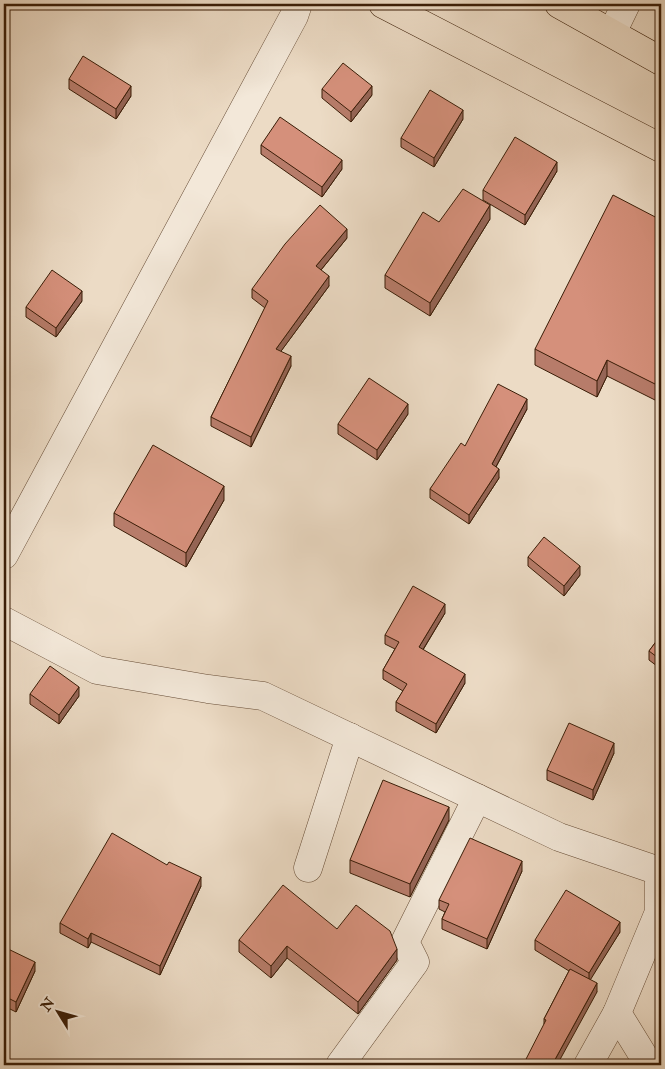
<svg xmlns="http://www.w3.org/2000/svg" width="665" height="1069" font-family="'IM FELL Double Pica',serif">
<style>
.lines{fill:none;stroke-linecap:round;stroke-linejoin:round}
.street-casing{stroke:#664c36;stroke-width:29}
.highway-casing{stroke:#3a1d07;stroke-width:29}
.street{stroke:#f3e8d9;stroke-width:28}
.highway{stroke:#ecdbc5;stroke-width:28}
.wall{fill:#b77c6a;stroke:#3a1d07}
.shaded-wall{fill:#956556;stroke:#3a1d07}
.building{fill:#d5907b;stroke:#3a1d07}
</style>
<rect width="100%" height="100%" fill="#ecdbc5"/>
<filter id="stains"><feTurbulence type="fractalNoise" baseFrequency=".004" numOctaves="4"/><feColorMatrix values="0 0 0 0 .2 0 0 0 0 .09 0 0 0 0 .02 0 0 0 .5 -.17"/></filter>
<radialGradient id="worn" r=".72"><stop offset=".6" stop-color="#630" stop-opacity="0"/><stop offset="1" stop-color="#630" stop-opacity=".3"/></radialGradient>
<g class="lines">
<g class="street-casing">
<g id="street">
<path d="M612,33L626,4"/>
<path d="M4,555L294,16L298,4"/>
<path d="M4,621L97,670L208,689L263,696L559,837L659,871V912L617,1013L649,1065"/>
<path d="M308,868L350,737"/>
<path d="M340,1065L415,962L405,942L477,798"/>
<path d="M588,1065L617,1013"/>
</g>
</g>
<g class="highway-casing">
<g id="highway">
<path d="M383,4L661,148"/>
<path d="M559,4L661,61"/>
</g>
</g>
<use href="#street" class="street"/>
<use href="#highway" class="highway"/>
</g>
<g class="wall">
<path d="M69,79L131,96L116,119L69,89Z"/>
<path d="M322,89L372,95L351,122L322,98Z"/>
<path d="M463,119L434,167L401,147V138Z"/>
<path d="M261,145L342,169L322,197L261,154Z"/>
<path d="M557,171L525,225L483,200V190Z"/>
<path d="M490,219L430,316L385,288V275L439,222Z"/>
<path d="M661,220V392L657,401L607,376L597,397L535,365V349Z"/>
<path d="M347,238L321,270L329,286L281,351L291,366L251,447L211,426V417L265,308L252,298V289Z"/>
<path d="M82,301L56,337L26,317V307Z"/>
<path d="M527,409L496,467L499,478L469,524L430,498V489L465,446Z"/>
<path d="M408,414L377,460L338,434V424Z"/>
<path d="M661,488V503L659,501V492Z"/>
<path d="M224,500L186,567L114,526V513Z"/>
<path d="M528,557L580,575L564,596L528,566Z"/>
<path d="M445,613L423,650L465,683L436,733L396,711V702L403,691L383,679V670L395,649L385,644V635Z"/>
<path d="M661,635V669L649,660V651Z"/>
<path d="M30,694L79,696L59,724L30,704Z"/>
<path d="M614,753L593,800L547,780V770Z"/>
<path d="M449,820L410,897L350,873V860Z"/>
<path d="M522,871L487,949L442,929V919L445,912L439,909V900Z"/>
<path d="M201,886L160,975L91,942L88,948L60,933V923Z"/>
<path d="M337,929L397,960L358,1014L287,958L271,978L239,952V940Z"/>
<path d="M620,932L590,979L597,992L544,1024V1019L569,971L535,950V940Z"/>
<path d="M4,947L35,971L16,1012L4,1006Z"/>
</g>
<g class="shaded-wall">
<path d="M131,86V96L116,119V109Z"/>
<path d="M372,86V95L351,122V112Z"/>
<path d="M463,110V119L434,167V158Z"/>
<path d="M342,160V169L322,197V187Z"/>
<path d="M557,162V171L525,225V215Z"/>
<path d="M490,205V219L430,316V303Z"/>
<path d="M347,229V238L316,276V266Z"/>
<path d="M329,276V286L276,358V349Z"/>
<path d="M82,291V301L56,337V328Z"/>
<path d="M291,356V366L251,447V437Z"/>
<path d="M607,360V376L597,397V381Z"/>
<path d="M661,376V392L657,401V385Z"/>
<path d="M527,399V409L492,474V464Z"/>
<path d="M408,404V414L377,460V450Z"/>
<path d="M499,469V478L469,524V515Z"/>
<path d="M224,486V500L186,567V553Z"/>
<path d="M580,566V575L564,596V586Z"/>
<path d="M445,604V613L419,656V647Z"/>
<path d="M465,674V683L436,733V724Z"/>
<path d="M79,687V696L59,724V715Z"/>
<path d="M614,743V753L593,800V790Z"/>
<path d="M9,773V782L4,788V778Z"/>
<path d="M449,807V820L410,897V884Z"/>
<path d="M522,861V871L487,949V939Z"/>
<path d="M201,877V886L160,975V966Z"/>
<path d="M620,922V932L589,982V973Z"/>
<path d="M91,933V942L88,948V939Z"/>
<path d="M287,946V958L271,978V966Z"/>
<path d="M397,949V960L358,1014V1002Z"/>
<path d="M35,962V971L16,1012V1002Z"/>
<path d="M597,983V992L557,1065H552Z"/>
</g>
<g class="building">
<path d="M83,56L131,86L116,109L69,79Z"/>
<path d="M343,63L372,86L351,112L322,89Z"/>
<path d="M430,90L463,110L434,158L401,138Z"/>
<path d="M280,117L342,160L322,187L261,145Z"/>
<path d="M515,137L557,162L525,215L483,190Z"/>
<path d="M463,189L490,205L430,303L385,275L423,212L439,222Z"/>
<path d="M613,195L661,220V376L657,385L607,360L597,381L535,349Z"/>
<path d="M320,205L347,229L316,266L329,276L276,349L291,356L251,437L211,417L268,301L252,289L285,244Z"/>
<path d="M52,270L82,291L56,328L26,307Z"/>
<path d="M369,378L408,404L377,450L338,424Z"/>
<path d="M498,384L527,399L492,464L499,469L469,515L430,489L461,443L465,446Z"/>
<path d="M153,445L224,486L186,553L114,513Z"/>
<path d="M544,537L580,566L564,586L528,557Z"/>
<path d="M413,586L445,604L419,647L465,674L436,724L396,702L407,684L383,670L399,642L385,635Z"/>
<path d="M661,635V660L649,651Z"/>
<path d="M50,666L79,687L59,715L30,694Z"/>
<path d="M569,723L614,743L593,790L547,770Z"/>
<path d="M4,768L9,773L4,778Z"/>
<path d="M383,780L449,807L410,884L350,860Z"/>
<path d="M112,833L167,865L169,862L201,877L160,966L91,933L88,939L60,923Z"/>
<path d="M470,838L522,861L487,939L442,919L449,904L439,900Z"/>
<path d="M283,885L337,929L356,905L390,931L397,949L358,1002L287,946L271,966L239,940Z"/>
<path d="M566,890L620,922L589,973L535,940Z"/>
<path d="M4,947L35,962L16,1002L4,996Z"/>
<path d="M570,969L597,983L552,1065H523L546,1020L544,1019Z"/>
</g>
<rect width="665" height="1069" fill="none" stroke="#ecdbc5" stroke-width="20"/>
<rect x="5" y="5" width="655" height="1059" fill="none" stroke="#3a1d07" stroke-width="2.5"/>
<rect x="10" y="10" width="645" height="1049" fill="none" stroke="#3a1d07"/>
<g transform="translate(58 1012) rotate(307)" stroke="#f3e8d9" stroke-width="4" paint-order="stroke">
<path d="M0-4L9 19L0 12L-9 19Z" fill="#3a1d07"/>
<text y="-8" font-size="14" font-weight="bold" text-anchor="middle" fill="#3a1d07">N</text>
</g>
<rect width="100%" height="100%" filter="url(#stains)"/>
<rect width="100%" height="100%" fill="url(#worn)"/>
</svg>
